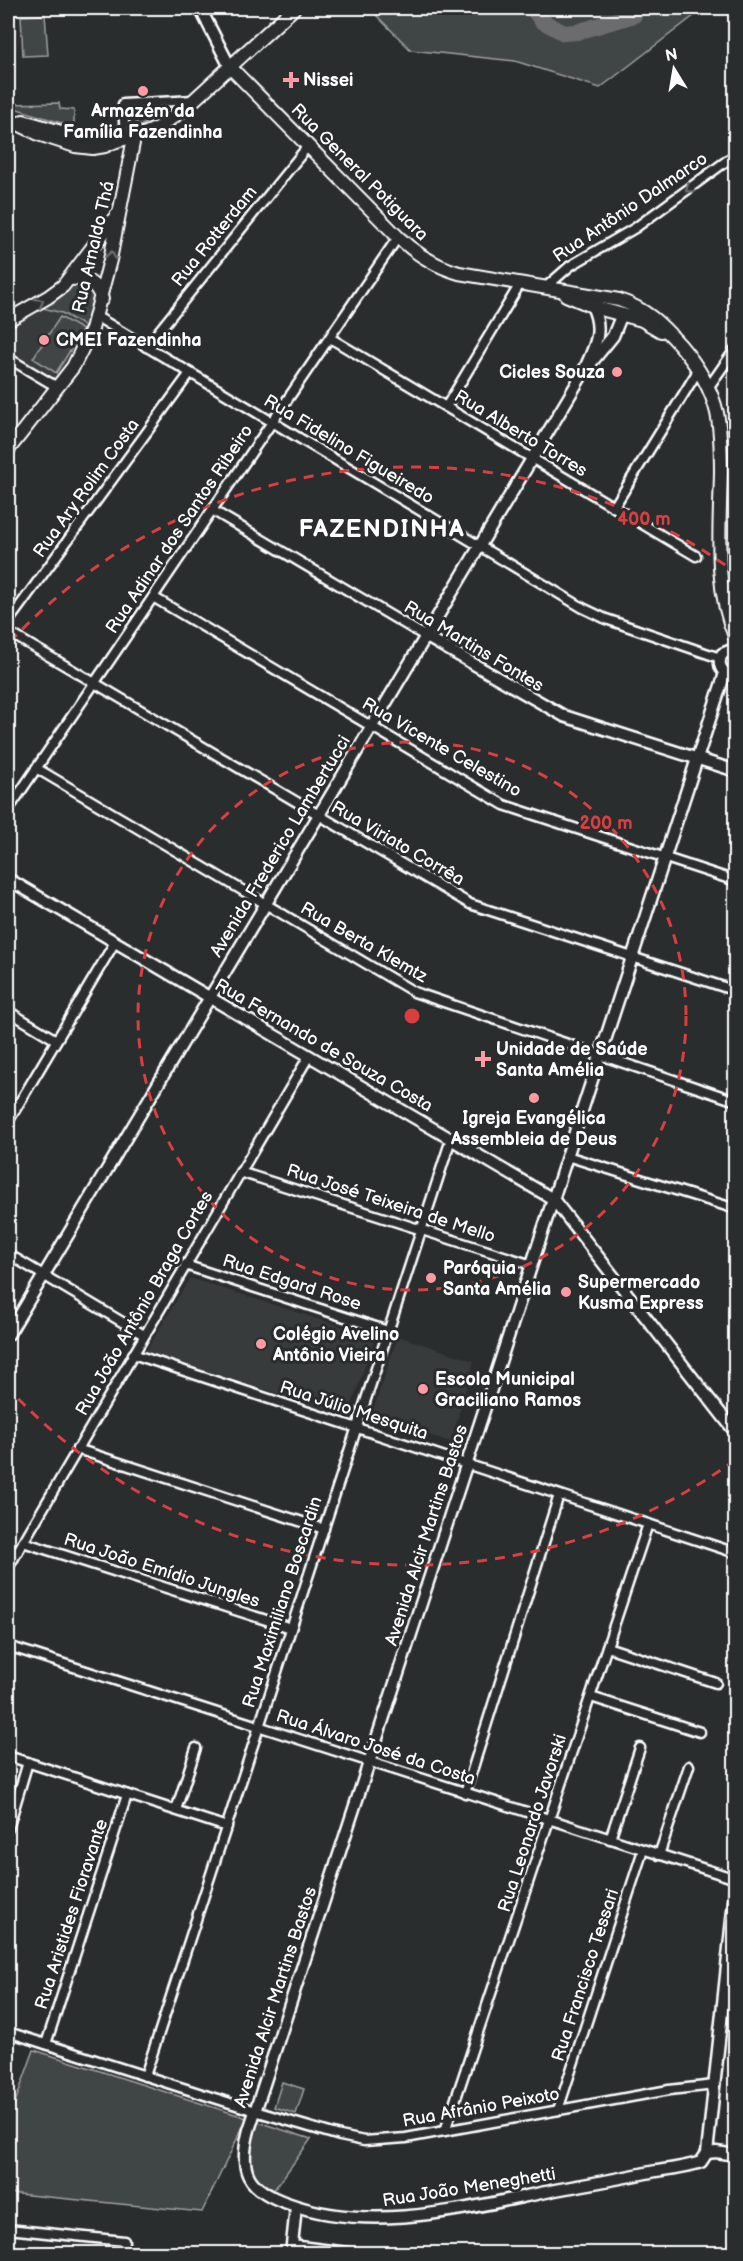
<svg xmlns="http://www.w3.org/2000/svg" width="743" height="2261" font-family="'Balsamiq Sans',sans-serif">
<style>
.built{fill:#373a3b}
.green{fill:#414445;stroke:#a0a2a2;stroke-width:1.5}
.lines{fill:none;stroke-linecap:round;stroke-linejoin:round}
.river{stroke:#6a6c6d;stroke-width:16}
.minor-casing{stroke:#fff;stroke-width:13}
.tertiary-casing{stroke:#fff;stroke-width:15}
.secondary-casing{stroke:#fff;stroke-width:16}
.minor{stroke:#2a2d2e;stroke-width:8}
.tertiary{stroke:#2a2d2e;stroke-width:10}
.secondary{stroke:#2a2d2e;stroke-width:12}
.oneway{stroke:#6a6c6d}
.ring{fill:none;stroke:#da3e3e;stroke-width:3;stroke-dasharray:10 8}
.poi-dot{fill:#ff9aa2;stroke:#2a2d2e;stroke-width:2}
.labels{text-anchor:middle;stroke-width:6;stroke-linejoin:round;paint-order:stroke}
.poi-label{font-size:18px;font-weight:bold;fill:#fff;stroke:#2a2d2e;text-anchor:start}
.street-label{font-size:18px;fill:#fff;stroke:#2a2d2e}
.district-label{font-size:24px;font-weight:bold;letter-spacing:1.5px;fill:#fff;stroke:#2a2d2e}
.centre{fill:#da3e3e;stroke:#2a2d2e;stroke-width:3}
.ring-label{font-size:18px;text-anchor:middle;font-weight:bold;fill:#da3e3e;stroke:#2a2d2e;stroke-width:6;stroke-linejoin:round;paint-order:stroke}
</style>
<rect width="100%" height="100%" fill="#2a2d2e"/>
<filter id="ink" filterUnits="userSpaceOnUse"><feTurbulence type="fractalNoise" baseFrequency=".0167" numOctaves="2"/><feDisplacementMap in="SourceGraphic" scale="12" xChannelSelector="R" yChannelSelector="G"/><feConvolveMatrix kernelMatrix="1 2 1 2 8 2 1 2 1" color-interpolation-filters="sRGB"/></filter>
<g filter="url(#ink)">
<g class="built">
<path d="M43,308L62,313L86,327L75,351L55,378L8,351V329Z"/>
<path d="M190,1278L375,1337L348,1416L146,1351Z"/>
<path d="M398,1336L474,1361L451,1442L371,1417Z"/>
</g>
<g class="green">
<path d="M369,8H704L600,88L515,61L411,50Z"/>
<path d="M45,15L48,55L23,56L21,16Z"/>
<path d="M59,103L60,109L74,110V127L8,106V104Z"/>
<path d="M175,106L137,128L135,108Z"/>
<path d="M74,284H87L95,294L86,327L62,313L43,308Z"/>
<path d="M60,317L83,330L56,373L33,358Z"/>
<path d="M34,2050L247,2118L202,2212L8,2193V2122Z"/>
<path d="M282,2082L304,2089L296,2114L274,2107Z"/>
<path d="M258,2122L311,2139L274,2190C240,2171 247,2155 258,2122Z"/>
</g>
<g class="lines">
<path class="river" d="M532,8L542,21L564,33L577,32L634,15L636,8"/>
<g class="minor-casing">
<g id="minor">
<path d="M125,139L123,104L194,100"/>
<path d="M545,288L570,266L635,228L736,154"/>
<path d="M97,317L583,608L606,619L720,658"/>
<path d="M330,338L696,556"/>
<path d="M146,347L308,146"/>
<path d="M8,358L57,387"/>
<path d="M708,388L736,348"/>
<path d="M446,407L520,284"/>
<path d="M614,507L699,369"/>
<path d="M212,510L425,636"/>
<path d="M153,597L504,805L736,881"/>
<path d="M8,622L190,373"/>
<path d="M8,632L470,904L736,991"/>
<path d="M36,768L414,992L736,1101"/>
<path d="M8,810L398,237"/>
<path d="M8,1011L56,1040"/>
<path d="M8,1122L115,942"/>
<path d="M567,1156L736,1209"/>
<path d="M240,1172L532,1265"/>
<path d="M8,1254L144,1335"/>
<path d="M185,1265L388,1331"/>
<path d="M133,1354L736,1553"/>
<path d="M77,1449L324,1529"/>
<path d="M23,1542L291,1628"/>
<path d="M8,1568L309,1056"/>
<path d="M8,1646L736,1879"/>
<path d="M607,1647L716,1683"/>
<path d="M591,1697L700,1732"/>
<path d="M8,1756L227,1827"/>
<path d="M465,1793L559,1495"/>
<path d="M176,1810L196,1748"/>
<path d="M8,1829L28,1762"/>
<path d="M610,1839L640,1748"/>
<path d="M659,1855L689,1766"/>
<path d="M8,2032L255,2111L340,2136L364,2141L406,2138L669,2090L715,2085"/>
<path d="M46,2044L127,1795"/>
<path d="M145,2076L451,1139"/>
<path d="M558,2110L643,1850"/>
<path d="M445,2131L648,1524"/>
<path d="M8,2229L124,2241L123,2254"/>
<path d="M292,2245L363,2254"/>
</g>
</g>
<g class="tertiary-casing">
<g id="tertiary">
<path d="M200,8L230,67"/>
<path d="M591,363L613,336L622,314"/>
<path d="M425,636L564,716L736,771"/>
<path d="M736,648L722,654C718,662 719,667 725,673L736,674"/>
<path d="M725,673L249,2130C238,2171 247,2189 287,2203C377,2236 476,2205 566,2188C596,2183 626,2177 656,2171C670,2169 687,2167 701,2162L707,2153L736,1882"/>
<path d="M8,879L553,1199L736,1433"/>
<path d="M8,1335L582,375C593,349 605,333 592,306"/>
<path d="M707,2153L716,2152L736,2155"/>
<path d="M291,2254L296,2207"/>
</g>
</g>
<g class="secondary-casing">
<g id="secondary">
<path d="M230,67L398,237C417,255 435,266 459,273L619,300C646,309 661,324 680,345C697,365 711,387 717,413C721,432 721,452 721,472C720,528 713,587 736,639"/>
<path d="M8,119L41,135L75,146L93,148L105,146L116,141L141,135L158,128L183,110L294,8"/>
<path d="M23,121L75,136L104,138L116,141"/>
<path d="M70,279C87,278 95,282 102,299"/>
<path d="M566,295L597,308L642,320L661,331"/>
<path d="M8,320L48,297L63,286L117,215"/>
<path d="M8,450L73,367L92,329L110,260L134,138"/>
</g>
</g>
<use href="#minor" class="minor"/>
<use href="#tertiary" class="tertiary"/>
<use href="#secondary" class="secondary"/>
</g>
<defs><path id="oneway-chevron" d="M-2-3.5L2.5 0L-2 3.5" fill="none" stroke-width="1.6" stroke-linecap="round" stroke-linejoin="round" transform="scale(1.5)"/></defs>
<g class="oneway">
<use href="#oneway-chevron" transform="translate(689 189) rotate(143)"/>
<use href="#oneway-chevron" transform="translate(111 255) rotate(-78)"/>
<use href="#oneway-chevron" transform="translate(40 302) rotate(-30)"/>
</g>
</g>
<g class="ring">
<circle cx="412" cy="1016" r="274"/>
<path d="M735 1460A549 549 0 0 1 10 1390M10 642A549 549 0 0 1 735 572"/>
</g>
<g class="poi-dot">
<path d="M288 71h6v6h6v6h-6v6h-6v-6h-6v-6h6z"/>
<circle cx="143" cy="91" r="6"/>
<circle cx="44" cy="340" r="6"/>
<circle cx="617" cy="372" r="6"/>
<path d="M480 1050h6v6h6v6h-6v6h-6v-6h-6v-6h6z"/>
<circle cx="534" cy="1098" r="6"/>
<circle cx="431" cy="1278" r="6"/>
<circle cx="566" cy="1292" r="6"/>
<circle cx="261" cy="1344" r="6"/>
<circle cx="423" cy="1389" r="6"/>
</g>
<g class="labels">
<g class="poi-label">
<text x="303" y="86">Nissei</text>
<text x="143" y="117" text-anchor="middle">Armazém da<tspan x="143" dy="21">Família Fazendinha</tspan></text>
<text x="56" y="346">CMEI Fazendinha</text>
<text x="605" y="378" text-anchor="end">Cicles Souza</text>
<text x="496" y="1055">Unidade de Saúde<tspan x="496" dy="21">Santa Amélia</tspan></text>
<text x="534" y="1124" text-anchor="middle">Igreja Evangélica<tspan x="534" dy="21">Assembleia de Deus</tspan></text>
<text x="443" y="1274">Paróquia<tspan x="443" dy="21">Santa Amélia</tspan></text>
<text x="578" y="1288">Supermercado<tspan x="578" dy="21">Kusma Express</tspan></text>
<text x="273" y="1340">Colégio Avelino<tspan x="273" dy="21">Antônio Vieira</tspan></text>
<text x="435" y="1385">Escola Municipal<tspan x="435" dy="21">Graciliano Ramos</tspan></text>
</g>
<g class="street-label">
<text transform="translate(360 172) rotate(45)" y="6">Rua General Potiguara</text>
<text transform="translate(630 207) rotate(-34)" y="6">Rua Antônio Dalmarco</text>
<text transform="translate(214 236) rotate(-51)" y="6">Rua Rotterdam</text>
<text transform="translate(93 247) rotate(-77)" y="6">Rua Arnaldo Thá</text>
<text transform="translate(521 433) rotate(31)" y="6">Rua Alberto Torres</text>
<text transform="translate(349 449) rotate(31)" y="6">Rua Fidelino Figueiredo</text>
<text transform="translate(86 488) rotate(-54)" y="6">Rua Ary Rolim Costa</text>
<text transform="translate(179 529) rotate(-56)" y="6">Rua Adinar dos Santos Ribeiro</text>
<text transform="translate(474 646) rotate(31)" y="6">Rua Martins Fontes</text>
<text transform="translate(442 747) rotate(30)" y="6">Rua Vicente Celestino</text>
<text transform="translate(398 843) rotate(30)" y="6">Rua Viriato Corrêa</text>
<text transform="translate(280 846) rotate(-59)" y="6">Avenida Frederico Lambertucci</text>
<text transform="translate(364 942) rotate(30)" y="6">Rua Berta Klemtz</text>
<text transform="translate(324 1045) rotate(30)" y="6">Rua Fernando de Souza Costa</text>
<text transform="translate(391 1203) rotate(18)" y="6">Rua José Teixeira de Mello</text>
<text transform="translate(292 1282) rotate(18)" y="6">Rua Edgard Rose</text>
<text transform="translate(144 1303) rotate(-60)" y="6">Rua João Antônio Braga Cortes</text>
<text transform="translate(354 1410) rotate(18)" y="6">Rua Júlio Mesquita</text>
<text transform="translate(426 1535) rotate(-72)" y="6">Avenida Alcir Martins Bastos</text>
<text transform="translate(162 1570) rotate(18)" y="6">Rua João Emídio Jungles</text>
<text transform="translate(282 1602) rotate(-72)" y="6">Rua Maximiliano Boscardin</text>
<text transform="translate(376 1747) rotate(18)" y="6">Rua Álvaro José da Costa</text>
<text transform="translate(532 1823) rotate(-72)" y="6">Rua Leonardo Javorski</text>
<text transform="translate(71 1914) rotate(-72)" y="6">Rua Aristides Fioravante</text>
<text transform="translate(585 1975) rotate(-72)" y="6">Rua Francisco Tessari</text>
<text transform="translate(275 1997) rotate(-72)" y="6">Avenida Alcir Martins Bastos</text>
<text transform="translate(481 2107) rotate(-10)" y="6">Rua Afrânio Peixoto</text>
<text transform="translate(469 2187) rotate(-9)" y="6">Rua João Meneghetti</text>
</g>
<g class="district-label">
<text x="382" y="537">FAZENDINHA</text>
</g>
</g>
<circle cx="412" cy="1016" r="9" class="centre"/>
<g class="ring-label">
<text x="644" y="525">400 m</text>
<text x="606" y="829">200 m</text>
</g>
<rect width="743" height="2261" fill="none" stroke="#2a2d2e" stroke-width="30"/>
<rect x="15" y="15" width="713" height="2231" fill="none" stroke="#fff" stroke-width="2" filter="url(#ink)"/>
<g transform="translate(674 69) rotate(349)" stroke="#2a2d2e" stroke-width="4.5" paint-order="stroke">
<path d="M0-4.5L10 22L0 15L-10 22Z" fill="#ffffff"/>
<text y="-9" font-size="16" font-weight="bold" text-anchor="middle" fill="#ffffff">N</text>
</g>
</svg>
